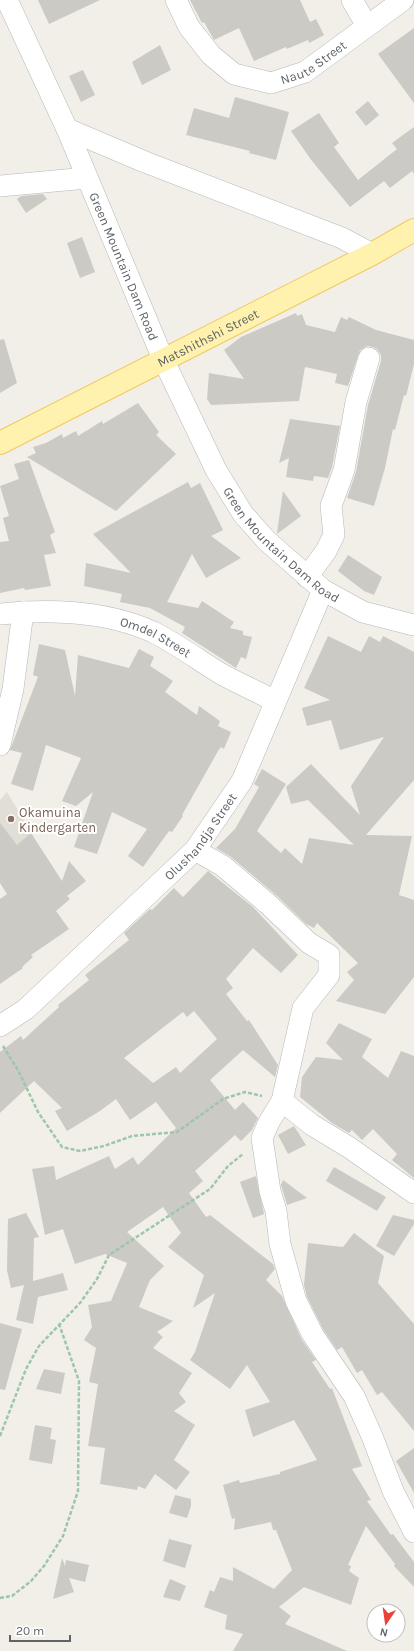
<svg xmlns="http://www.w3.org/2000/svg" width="414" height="1651" font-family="Karla,sans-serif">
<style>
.education{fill:#e1ded6}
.building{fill:#cccac5;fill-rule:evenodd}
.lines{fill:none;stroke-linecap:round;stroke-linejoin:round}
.minor-casing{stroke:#b5b8bc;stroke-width:22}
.major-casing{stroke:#f2c960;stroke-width:24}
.path{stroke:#9cc7a9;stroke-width:2.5;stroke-dasharray:4 2;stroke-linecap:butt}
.minor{stroke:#fff;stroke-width:21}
.major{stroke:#fff2af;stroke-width:22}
.education-dot{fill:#8d6e63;stroke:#fff;stroke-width:1.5}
.labels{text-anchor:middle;stroke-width:4;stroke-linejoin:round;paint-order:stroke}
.street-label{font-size:13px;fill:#5f6368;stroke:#fff}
.education-label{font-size:13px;fill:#785e54;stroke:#fff;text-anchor:start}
</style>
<rect width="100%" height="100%" fill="#f1efe8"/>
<path class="education" d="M7,792L34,837L0,861V800Z"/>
<g class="building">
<path d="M38,0H100L49,24Z"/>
<path d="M190,0H300L310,22L316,19L324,35L309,43L308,40L287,49L286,47L254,61L239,28L214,40L204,22L202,23Z"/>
<path d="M414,28V103L378,54Z"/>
<path d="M160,45L171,70L142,85L132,62Z"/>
<path d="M83,70L95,95L81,102L69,76Z"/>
<path d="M235,97L289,112L276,160L249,153L250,151L186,135L194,108L229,118Z"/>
<path d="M368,101L379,115L366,126L355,112Z"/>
<path d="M319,113L339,143L334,147L358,180L397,149L392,143L414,127V174L412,171L390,188L384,181L350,207L312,161L291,131Z"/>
<path d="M43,194L47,199L26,213L17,199L21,196Z"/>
<path d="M82,237L95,272L80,278L67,243Z"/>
<path d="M296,313L297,316L302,314L306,325L335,332L341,317L347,320L349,317L376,330L414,340V364L406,396L404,395L395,430L393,429L385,468L374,506L347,498L356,472L368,405L381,361V355L377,349L373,347L367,346L360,350L348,386L335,383L337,374L305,367L299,401L211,405L207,399L209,373L244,379L224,350L241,337Z"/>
<path d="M4,339L17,383L0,393V340Z"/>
<path d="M138,403L159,432L156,435L176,454L116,511L27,457L36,453L33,447L46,443L62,434L63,438L76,431L78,436L102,421L103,424Z"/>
<path d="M290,419L340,426L332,467L328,478L314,476L313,481L286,477L289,458L279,463Z"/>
<path d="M29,460L55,532L50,535L56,553L44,555L51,586L25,590L24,588L0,593V542L9,541L3,518L9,516L0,486L19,479L14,464Z"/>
<path d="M188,482L191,488L200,483L223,530L211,536L241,558L206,578L192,554L167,602L198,608L202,601L234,622L230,628L243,631V635L252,637L246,659L241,657L236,668L182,633L185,627L150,608L120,602L122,594L84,586L86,563L131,573L93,534Z"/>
<path d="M283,491L301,516L277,534V533Z"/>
<path d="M348,555L382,577L374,595L364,591L338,571Z"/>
<path d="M328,636L361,652L369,636L380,642L383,636L414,652V780L366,835L412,836L399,895L414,900V977L385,1014L336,1001L354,980L347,972L358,963L317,923L314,928L306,924L276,895L231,857L216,848L235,829L259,787L254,784L262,769L286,784L257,831L281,853L285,848L302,864L309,838L354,845L308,800L291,804L286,787L311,764L360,815L351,786L384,737L340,750L331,720L307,726L302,708L330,700L304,688Z"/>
<path d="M39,644L65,650L75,696L78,655L129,668L139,649L154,657L150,666L173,681L165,692L197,715L199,706L220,721L218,726L231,732L224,749L221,747L218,751L182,815L183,816L172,832L169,831L143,867L128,856L147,829L112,812L97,854L74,847L93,792L76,806L62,801L81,758L46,745L33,791L11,784L22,753L10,750L38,677L33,675Z"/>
<path d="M0,823L17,845L31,833L62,881L69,861L86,881L67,896L70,899L56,911L69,929L31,955L33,957L22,967L23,968L0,984V899L7,894L0,883Z"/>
<path d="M208,871L253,907L298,955L281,973L253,948L226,979L233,988L226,994L247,1021L249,1020L278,1065L275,1077L243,1050L210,1080L235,1110L243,1102L258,1118L252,1130L241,1141L235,1135L195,1171L203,1181L189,1193L206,1217L210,1215L273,1264L275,1269L266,1280L282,1296L302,1340L316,1360L312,1362L330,1389L332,1388L362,1466L352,1469L371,1500L367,1501L391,1535L393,1534L414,1562V1587L394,1566L395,1564L366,1526L348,1565L351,1566L349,1571L359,1578L351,1605L304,1587L279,1607L291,1616L285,1624L347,1651H233L243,1634L225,1629L227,1615L204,1607L210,1590L214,1592L220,1577L233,1581V1567L274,1589L292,1570L276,1530H273L271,1522L234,1530L235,1518L232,1519L223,1485L239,1480L240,1483L280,1474V1472L317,1460L294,1420L253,1437L245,1410L270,1402L247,1365L230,1389L190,1360L195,1352L215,1293L193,1308L204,1275L168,1247L181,1233L163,1207L127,1232L164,1266L150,1280L139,1307L173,1321L157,1332L163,1337L153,1348L192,1373L179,1393L186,1402L174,1411L195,1425L174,1460L190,1472L176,1490L155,1474L145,1489L138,1486L137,1490L100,1484L105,1448L88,1446L98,1384L89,1382L96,1348L84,1340L92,1327L88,1305L111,1301L127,1263L105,1254L75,1264L63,1229L45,1235L32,1169L54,1166L56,1180L109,1156L115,1169L133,1157L138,1165L176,1128L156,1102L130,1120L116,1099L100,1111L67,1131L55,1111L62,1108L34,1081L0,1113V1052L21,1036L23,1040L59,1007L58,1005L89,980L85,975L129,940L124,933L150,909L152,910L174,888L183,897ZM194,1011L217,1039L180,1073L176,1067L153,1083L124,1058L183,1012L187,1017Z"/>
<path d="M339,1023L372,1039L362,1057L388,1078L401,1051L414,1056V1178L392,1160L397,1154L373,1129L362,1140L352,1130L349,1133L332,1123L300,1097L302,1077L316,1057L343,1060L326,1043Z"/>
<path d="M294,1126L306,1145L288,1154L278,1135Z"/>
<path d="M334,1167L386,1197L377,1211L326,1181Z"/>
<path d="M256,1176L264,1214L253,1218L240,1182Z"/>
<path d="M283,1180L307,1198L287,1205L281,1185Z"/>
<path d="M26,1213L39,1237L34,1238L33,1281L63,1273L68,1290L38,1297L33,1324L16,1320L24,1285L11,1288L7,1270L8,1219Z"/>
<path d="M393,1215L414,1220V1224L394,1256L376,1246Z"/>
<path d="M354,1233L384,1256L378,1283L414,1324V1431L382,1392L377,1395L362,1370L357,1373L342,1347L337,1350L323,1329L307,1297L304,1285L308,1243L343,1247Z"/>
<path d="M0,1323L22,1329L5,1390L0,1389Z"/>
<path d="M44,1369L65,1373L61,1394L36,1389Z"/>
<path d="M35,1425L52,1428L50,1439L56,1440L52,1464L29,1460Z"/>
<path d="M414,1448V1493L396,1461Z"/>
<path d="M175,1495L191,1499V1506L187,1518L169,1513Z"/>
<path d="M169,1539L192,1545L185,1568L163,1561Z"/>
<path d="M62,1558L65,1566L66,1560L89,1565L85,1582L69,1578L74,1592L53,1599Z"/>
<path d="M170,1579L186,1586L180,1601L163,1597Z"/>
</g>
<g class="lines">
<g class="minor-casing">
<g id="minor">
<path id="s1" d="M7,0L67,129L163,359L216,470L243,514L267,541L323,590L363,612L414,625"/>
<path id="s2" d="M176,0L189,27L211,55L234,74L271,83L305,72L403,0"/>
<path d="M352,0L367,26"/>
<path d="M67,129L145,162L342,238L372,254"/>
<path d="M0,186L87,178"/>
<path d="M307,577L326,551L334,535L331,506L344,470L356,402L369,358"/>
<path id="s3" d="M0,614C49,609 107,611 153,632C177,644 200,661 223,675C240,684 258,692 275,701"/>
<path d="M0,745L13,689L23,612"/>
<path d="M195,850L223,866L268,904L309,943L329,955V975L303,1008L282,1101L269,1122L262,1138L270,1191L276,1211L280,1244L296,1301L313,1335L354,1396L372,1436L393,1491L414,1532"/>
<path id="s4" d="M0,1026L26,1009L195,850L242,781L323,590"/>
<path d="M282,1101L312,1125L350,1148L414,1193"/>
</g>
</g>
<g class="major-casing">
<g id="major">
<path id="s5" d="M0,443L372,254L414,230"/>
</g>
</g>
<g class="path">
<path d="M3,1046L19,1072L38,1112L62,1147L80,1151L104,1146L132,1136L177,1132L223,1099L245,1092L262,1096"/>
<path d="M0,1436L26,1369L39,1346L80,1303L97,1279L109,1255L210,1189L228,1166L243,1154"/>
<path d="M0,1598L12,1596L31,1581L44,1566L63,1536L78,1491L79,1381L59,1324"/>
</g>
<use href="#minor" class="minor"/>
<use href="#major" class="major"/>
</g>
<circle class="education-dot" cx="11" cy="819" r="4"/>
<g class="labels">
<g class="street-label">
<text dy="5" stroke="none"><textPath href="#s2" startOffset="181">Naute Street</textPath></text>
<text dy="5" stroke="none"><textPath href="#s1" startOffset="291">Green Mountain Dam Road</textPath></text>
<text dy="5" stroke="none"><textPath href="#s5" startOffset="233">Matshithshi Street</textPath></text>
<text dy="5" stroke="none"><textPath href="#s1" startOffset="615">Green Mountain Dam Road</textPath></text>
<text dy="5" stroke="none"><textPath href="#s3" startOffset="160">Omdel Street</textPath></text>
<text dy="5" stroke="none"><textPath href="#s4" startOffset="277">Olushandja Street</textPath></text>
</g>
<g class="education-label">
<text x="19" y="817">Okamuina<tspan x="19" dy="15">Kindergarten</tspan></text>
</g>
</g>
<g transform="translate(386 1623) rotate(193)"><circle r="19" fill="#ffffff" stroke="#bfc1c3"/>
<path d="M0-3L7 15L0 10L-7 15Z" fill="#ea4335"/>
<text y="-6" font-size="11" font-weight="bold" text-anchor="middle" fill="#5f6368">N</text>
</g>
<path d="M10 1635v6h60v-6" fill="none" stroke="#5f6368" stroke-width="2"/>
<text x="16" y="1635" font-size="12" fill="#5f6368" stroke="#ffffff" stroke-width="3" paint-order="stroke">20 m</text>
</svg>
